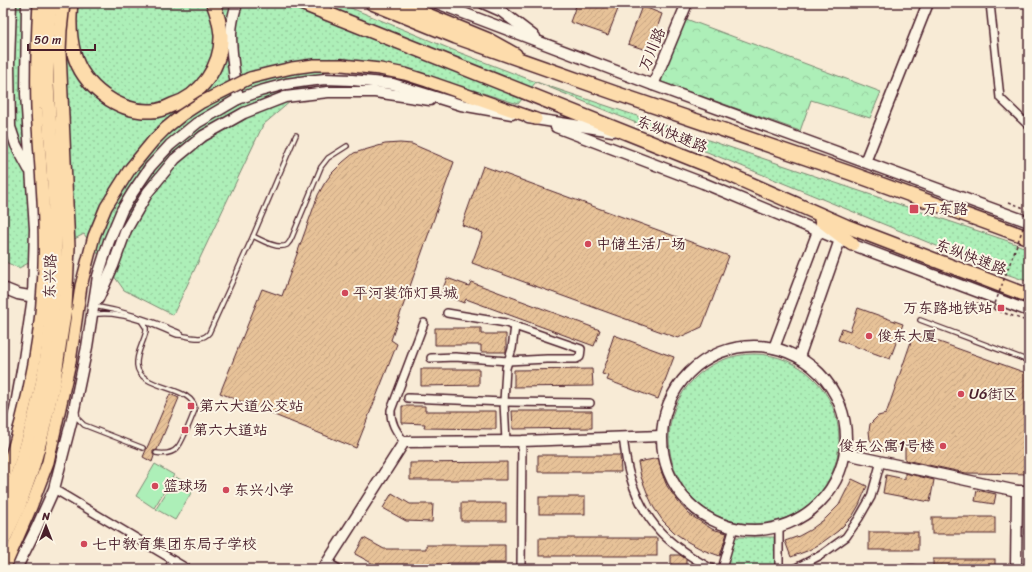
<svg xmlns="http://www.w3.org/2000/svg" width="1032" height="572" font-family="Sriracha,'LXGW WenKai TC',sans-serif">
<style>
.grass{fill:#adefb8;stroke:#7c8772}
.forest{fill:url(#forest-crowns);stroke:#7c8772}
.park{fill:url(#park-dots);stroke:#7c8772}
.building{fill:url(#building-hatch);stroke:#4a1f2b}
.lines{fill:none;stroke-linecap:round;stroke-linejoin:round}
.lane-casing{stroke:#4a1f2b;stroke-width:6}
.street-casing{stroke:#4a1f2b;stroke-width:10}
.secondary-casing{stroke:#4a1f2b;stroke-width:13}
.primary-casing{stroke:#4a1f2b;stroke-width:14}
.highway-casing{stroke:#4a1f2b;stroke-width:16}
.path{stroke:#4a1f2b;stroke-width:1.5;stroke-dasharray:3 3;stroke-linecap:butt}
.lane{stroke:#fcf5e5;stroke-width:3.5}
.street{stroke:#fcf5e5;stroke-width:7}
.secondary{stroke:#fcf5e5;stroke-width:10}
.primary{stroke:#fddcac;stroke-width:11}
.highway{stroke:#fddcac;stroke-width:13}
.primary-bridge-casing{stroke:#4a1f2b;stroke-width:14;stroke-linecap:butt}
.highway-bridge-casing{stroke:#4a1f2b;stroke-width:16;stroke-linecap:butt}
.path-bridge{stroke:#4a1f2b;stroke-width:1.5;stroke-dasharray:3 3;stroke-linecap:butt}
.primary-bridge{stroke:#fddcac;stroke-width:11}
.highway-bridge{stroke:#fddcac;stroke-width:13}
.poi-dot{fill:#d1495b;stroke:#fcf5e5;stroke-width:1.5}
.labels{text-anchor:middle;stroke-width:4;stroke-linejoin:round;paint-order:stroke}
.street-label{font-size:15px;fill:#4a1f2b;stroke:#fcf5e5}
.poi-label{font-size:15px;fill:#4a1f2b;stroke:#fcf5e5;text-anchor:start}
</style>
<defs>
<pattern id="forest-crowns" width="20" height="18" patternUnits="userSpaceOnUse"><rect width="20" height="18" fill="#adefb8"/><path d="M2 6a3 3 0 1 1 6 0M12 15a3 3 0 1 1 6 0" fill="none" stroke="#96cc9e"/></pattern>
<pattern id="park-dots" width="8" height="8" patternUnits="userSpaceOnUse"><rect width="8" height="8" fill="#adefb8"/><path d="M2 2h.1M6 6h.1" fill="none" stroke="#96cc9e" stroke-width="1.8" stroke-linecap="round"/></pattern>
<pattern id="building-hatch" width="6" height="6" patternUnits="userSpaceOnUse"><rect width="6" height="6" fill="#e7c298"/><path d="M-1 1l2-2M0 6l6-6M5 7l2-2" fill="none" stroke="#c8a683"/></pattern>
</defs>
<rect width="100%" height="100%" fill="#f8ebd6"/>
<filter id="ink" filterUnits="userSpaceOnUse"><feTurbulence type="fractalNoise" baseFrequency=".025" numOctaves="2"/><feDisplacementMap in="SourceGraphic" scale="8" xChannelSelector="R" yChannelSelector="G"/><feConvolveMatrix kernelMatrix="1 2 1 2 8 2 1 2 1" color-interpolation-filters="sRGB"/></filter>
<g filter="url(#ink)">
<g class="grass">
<path d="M155,464L174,475L154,508L136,496Z"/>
<path d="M176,477L194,488L175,520L156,509Z"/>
</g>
<path class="forest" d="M686,19L881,92L870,118L811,100L800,131L659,81Z"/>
<g class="park">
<path d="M3,3H339L453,50L536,82L1005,240L1029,249V282L998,271L536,82L518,104L402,68L341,58L263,125L173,315L124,290L84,234L19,268L3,261Z"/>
<circle cx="754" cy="439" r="85"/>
<path d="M728,537H774L775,569H724Z"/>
</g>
<g class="building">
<path d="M577,3H600L618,9L608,35L570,22Z"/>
<path d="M642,6L662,14L649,51L628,44Z"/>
<path d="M400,143L412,144L454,162L391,340L397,344L356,448L220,393L262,289L282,296L318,195L324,184L332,173L343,162L354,153L385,144Z"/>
<path d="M483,166L729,256L702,327L678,338L472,263L483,233L462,225Z"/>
<path d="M447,278L469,286L471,282L600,330L594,346L466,299L464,303L441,294Z"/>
<path d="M858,308L903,324L890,359L838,340L842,328L850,331Z"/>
<path d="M435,328H481V334H506V352H481V345H435Z"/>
<path d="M914,333L1029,374V474L966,473L905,460V446L885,452L876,446L870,440L869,431L870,424L878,416L886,414Z"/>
<path d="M614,335L674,357L658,399L607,380L609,376L602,374L611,350H609Z"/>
<path d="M421,369H479V385L421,386Z"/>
<path d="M592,369L593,386L514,387V370Z"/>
<path d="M170,394L179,398L157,450L153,451V454L154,456L152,462L143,457Z"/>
<path d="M402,406H425V411H496V429L424,428L425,424L402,423Z"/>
<path d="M512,411H592V428L513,429Z"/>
<path d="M538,455H620L621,472H538Z"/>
<path d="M659,458L661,471L667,486L679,503L689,514L701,522L712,529L727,533L720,556L703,550L688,542L675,533L663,521L654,508L648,495L641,477L638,462Z"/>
<path d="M507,462V480H410V463Z"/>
<path d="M905,473L934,480L930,502L883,493L886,475L905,479Z"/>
<path d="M852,479L867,486L859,505L852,517L838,531L820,544L807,551L791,557L785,541L799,536L810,530L825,519L839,505Z"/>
<path d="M977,490L996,494L994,504L975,501Z"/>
<path d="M392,493L410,504H433L432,522L406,521L383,508Z"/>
<rect x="539" y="497" width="46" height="17"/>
<rect x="461" y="503" width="45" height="18"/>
<rect x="932" y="517" width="63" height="17"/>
<rect x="869" y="532" width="49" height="18"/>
<path d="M364,538L384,549H426V545H505V563H447V567H379L355,554Z"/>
<rect x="539" y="538" width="118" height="18"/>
<path d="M671,555H680L686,559V566H671Z"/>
<rect x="933" y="559" width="62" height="10"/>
</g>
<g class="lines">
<g class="lane-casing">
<g id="lane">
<path d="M253,236C261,240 278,250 287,245C289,243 291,240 292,237L321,167L328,158L347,146"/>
<path d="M94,306C123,311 151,320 178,332L182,335"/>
<path d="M93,314C101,314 110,313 118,315C138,318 158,327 177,335C188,335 201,343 209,333L253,236L296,135"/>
<path d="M920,320L1029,361"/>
<path d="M142,322L146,328V331C144,342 136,353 137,365C139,391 195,385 195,410C191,419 183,442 177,448C172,454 163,454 156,453"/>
<path d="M77,413L78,419L84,425L143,448"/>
<path d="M166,569L171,560"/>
</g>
</g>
<g class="street-casing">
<g id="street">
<path d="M990,3L1000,98L1029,126"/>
<path d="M431,358L455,357L508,361L547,359H576L580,357L581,349L506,323L447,313"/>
<path d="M408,398L504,402L590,403"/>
<path d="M623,437C625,450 626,464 630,476C644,524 670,546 712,569"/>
<path d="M506,441L504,402L506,368L512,349L515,326"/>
<path d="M404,442C397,432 390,423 391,410L424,323"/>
<path d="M54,489L188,569"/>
<path d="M779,527V569"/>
<path d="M328,563L339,569"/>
<path d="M521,569L522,441"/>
<path d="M722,569L734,527"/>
<path d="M794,569L821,555L846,537L859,518L871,497L881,461"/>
<path d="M910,569H913"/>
</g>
</g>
<g class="secondary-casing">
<g id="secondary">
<path d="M11,3L9,63L10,127L16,145L29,169"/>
<path d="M237,3C234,13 231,23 231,34C231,56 235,78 238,99"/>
<path d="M437,3L653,85L1029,222"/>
<path d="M483,3L501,11L535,37"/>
<path d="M653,85L687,3"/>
<path d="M528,118L613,131"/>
<path d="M556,127L703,183L840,240L1029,311"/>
<path d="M865,162L928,3"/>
<path d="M3,288L18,294L40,298"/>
<path d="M98,299L113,266L126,230L148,192L175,159L203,136L244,113L285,97L328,92H375L430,100"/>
<circle cx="754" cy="438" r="92"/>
<path d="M774,348L820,226"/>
<path d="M799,357L842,234"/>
<path d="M3,450L15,410L24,359L33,297L35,229L26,94L27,3"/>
<path d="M846,454L1017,491H1029"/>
<path d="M16,569L36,529L54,489L72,419L87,347L98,276L109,241L122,210L133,192L150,167L170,145L197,123L238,99L260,91L286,84L307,81L325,79L352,80L393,84L461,105L512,114"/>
<path d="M323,569L404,442L522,441L661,436"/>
<path d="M1016,569L1017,491"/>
</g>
</g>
<g class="primary-casing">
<g id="primary">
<path d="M401,3L489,39L516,54"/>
<path d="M250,78L270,73L292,68L314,65H342L380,69L405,74L427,81L536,119"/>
</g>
</g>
<g class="highway-casing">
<g id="highway">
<path d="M71,3C69,19 70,38 74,54C83,86 118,113 152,111C159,111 166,108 172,105C201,96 222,66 221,35C220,24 217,13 213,3"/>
<path d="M301,3L712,167L846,226L1029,296"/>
<path d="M372,3L456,37L615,93L850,173L1029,238"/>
<path d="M821,220L852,244"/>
</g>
</g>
<g class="path">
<path d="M1009,202L1029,210"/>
<path d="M971,301L1029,322"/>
</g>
<use href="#lane" class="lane"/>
<use href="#street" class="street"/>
<use href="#secondary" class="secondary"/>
<use href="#primary" class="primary"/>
<use href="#highway" class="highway"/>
<g class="primary-bridge-casing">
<g id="primary-bridge">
<path d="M3,480C32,398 47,310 44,224C43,185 39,147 37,109C36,74 37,38 39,3"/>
<path d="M4,569L31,507L48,462L70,362L81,286L94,236L106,207L130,169L153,141L166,128L182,115L202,102L250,78"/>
</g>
</g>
<g class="highway-bridge-casing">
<g id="highway-bridge">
<path d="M3,513C23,463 39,409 47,356C54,310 56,263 55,217C55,157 44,97 47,36C48,25 49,14 51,3"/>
<path d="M3,541L18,508L32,469L42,433L54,380L65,308L68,247L59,52L60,30L63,3"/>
</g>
</g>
<path class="path-bridge" d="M993,309L1029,212"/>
<use href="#primary-bridge" class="primary-bridge"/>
<use href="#highway-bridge" class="highway-bridge"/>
</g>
</g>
<g class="poi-dot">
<rect x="909" y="204" width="10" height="10" rx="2"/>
<circle cx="588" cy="244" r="4"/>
<circle cx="345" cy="293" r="4"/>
<rect x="997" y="304" width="8" height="8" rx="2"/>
<circle cx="869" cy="336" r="4"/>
<circle cx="961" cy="394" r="4"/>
<rect x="187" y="402" width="8" height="8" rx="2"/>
<rect x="181" y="426" width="8" height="8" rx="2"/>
<circle cx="943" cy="446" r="4"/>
<circle cx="155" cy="486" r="4"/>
<circle cx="226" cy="490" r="4"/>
<circle cx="84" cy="544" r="4"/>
</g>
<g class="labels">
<g class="street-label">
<text transform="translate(652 49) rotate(-67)" y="5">万川路</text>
<text transform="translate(672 134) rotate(22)" y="5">东纵快速路</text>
<text transform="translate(971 257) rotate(21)" y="5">东纵快速路</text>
<text transform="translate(50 276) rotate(-88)" y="5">东兴路</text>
</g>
<g class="poi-label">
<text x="923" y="214">万东路</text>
<text x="596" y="249">中储生活广场</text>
<text x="353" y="298">平河装饰灯具城</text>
<text x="993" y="313" text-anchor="end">万东路地铁站</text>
<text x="877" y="341">俊东大厦</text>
<text x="969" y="399">U6街区</text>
<text x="199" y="411">第六大道公交站</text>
<text x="193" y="435">第六大道站</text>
<text x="935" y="451" text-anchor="end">俊东公寓1号楼</text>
<text x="163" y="491">篮球场</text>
<text x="234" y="495">东兴小学</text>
<text x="92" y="549">七中教育集团东局子学校</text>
</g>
</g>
<rect width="1032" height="572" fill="none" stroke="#fcf5e5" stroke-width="16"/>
<rect x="8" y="8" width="1016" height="556" fill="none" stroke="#4a1f2b" stroke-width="1.5" filter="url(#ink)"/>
<g transform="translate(46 526)" stroke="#fcf5e5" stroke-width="3" paint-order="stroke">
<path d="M0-3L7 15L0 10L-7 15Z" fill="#4a1f2b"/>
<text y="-6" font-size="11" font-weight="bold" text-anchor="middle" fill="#4a1f2b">N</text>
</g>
<path d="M28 44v6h67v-6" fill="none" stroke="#4a1f2b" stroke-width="2"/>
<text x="34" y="44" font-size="12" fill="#4a1f2b" stroke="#fcf5e5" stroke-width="3" paint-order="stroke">50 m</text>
</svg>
